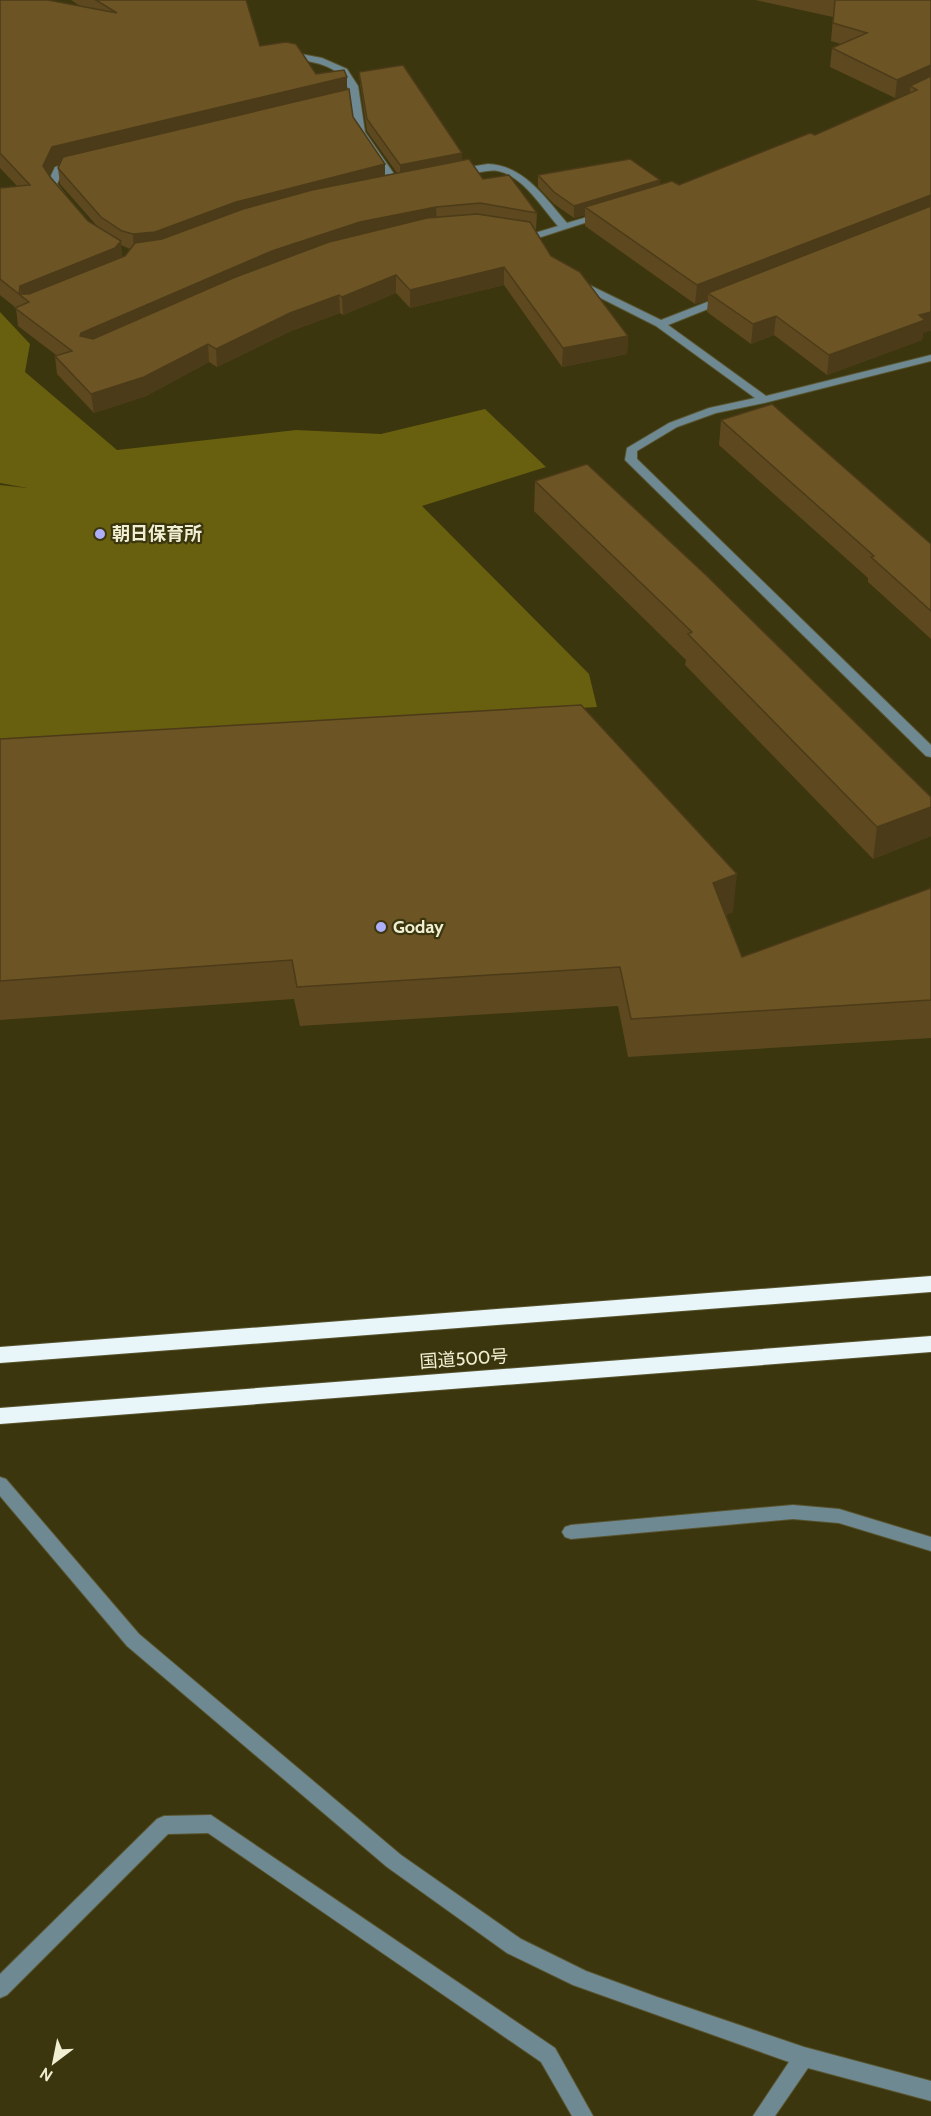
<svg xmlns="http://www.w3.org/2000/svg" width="931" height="2116" font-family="Cabin,'Noto Sans JP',sans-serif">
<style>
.green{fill:#685f0f}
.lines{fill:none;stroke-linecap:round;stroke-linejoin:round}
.minor-casing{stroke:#58542e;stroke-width:2}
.highway-casing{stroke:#58542e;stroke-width:2}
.minor{fill:#6f8993;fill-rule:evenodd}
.highway{fill:#e8f5f9;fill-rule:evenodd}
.wall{fill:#5d481f;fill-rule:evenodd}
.shaded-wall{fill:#4c3b19}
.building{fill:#6c5424;stroke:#4c3b19;stroke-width:1.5}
.poi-dot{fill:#adaffb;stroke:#3b360e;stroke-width:2}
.labels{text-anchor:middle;stroke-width:4.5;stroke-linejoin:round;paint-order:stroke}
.poi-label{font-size:18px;font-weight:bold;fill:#f1efd3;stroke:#3b360e;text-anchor:start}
.street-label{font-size:18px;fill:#f1efd3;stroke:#3b360e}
</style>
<rect width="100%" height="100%" fill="#3b360e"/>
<path class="green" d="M0,312L30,344L25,372L117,450L296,430L381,434L485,409L546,467L422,506L589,674L597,707L0,741V485L27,488L0,483Z"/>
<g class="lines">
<g class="minor-casing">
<g id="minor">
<path d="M285,51L322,58L347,69L358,86L365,132L401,184L400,186H392L355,132L351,102L332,107L327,104L350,96C344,61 310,63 282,56V52Z"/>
<path d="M71,163L80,165L63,171L57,184L66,196L57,198L47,184L55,167Z"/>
<path d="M488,164C524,165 546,199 567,223L604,212L609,215L535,239L514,235L513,233L518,230L535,233L558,226C542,208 523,176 498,171C485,168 462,180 452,172L457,169Z"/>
<path d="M577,279L661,320L720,297H728V301L668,325L766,396L931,355V361L764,403L716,413L677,427L637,451V459L931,745V757L926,756L625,460L627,448L669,423L709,408L755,398L656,326L573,284V280Z"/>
<path d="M0,1477L6,1479L139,1634L401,1855L521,1939L586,1971L657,1997L804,2047L931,2081V2101L808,2068L775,2116H753L789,2062L573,1985L507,1953L387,1867L127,1646L0,1496Z"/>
<path d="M793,1505L839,1509L931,1537V1551L839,1523L793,1519L571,1539L565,1537L562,1532L565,1527L571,1525Z"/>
<path d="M211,1815L555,2048L593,2116H572L541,2062L208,1833L168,1834L7,1995L0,1998V1974L157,1819L164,1816Z"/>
</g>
</g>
<g class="highway-casing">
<g id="highway">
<path d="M931,1276V1292L0,1363V1347Z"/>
<path d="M931,1336V1352L0,1424V1408Z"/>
</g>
</g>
<use href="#minor" class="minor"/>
<use href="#highway" class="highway"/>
</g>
<g class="wall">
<path d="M0,0L80,6L71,0H246L260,46L316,74L347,77V89L353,117L385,164V175L397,173L367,131L360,84L359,72L462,153V160L483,179L537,213L536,230H535L551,256L628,336L627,354L562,367L504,285L410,308L396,293L343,315L340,313L291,331L217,367L209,362L146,396L94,413L57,374L55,356L56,355L18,326L16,308L0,295V188L17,186L0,168ZM60,164L58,168L60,184L97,226L88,221L49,175L54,165ZM121,245L130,249L125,256L122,257Z"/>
<path d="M755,0H931L923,333L922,340L827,375L774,335L751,344L707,312L708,300L695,304L585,226V215L574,218L554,204L538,187V175L660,180V184L679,185L815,135L909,93L910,92L895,98L830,67L832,48L841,44L831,41L833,17Z"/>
<path d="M721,420L931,544V639L868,582V578L719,445Z"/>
<path d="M535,481L931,797V836L873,859L685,665L686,660L534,511Z"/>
<path d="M0,739L733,912L726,915L742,957L931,888V1038L628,1057L618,1006L300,1026L294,999L0,1020Z"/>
</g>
<g class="shaded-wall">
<path d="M931,65V76L910,86V92L895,98L897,80Z"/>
<path d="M347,77V94L54,165L45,183L43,166L52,147Z"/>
<path d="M462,153V165L400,177V165Z"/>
<path d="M385,164V180L134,251L133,234L236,202Z"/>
<path d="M660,180V192L585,207V215L574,218V206Z"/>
<path d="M931,195V214L708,293V300L695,304L697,285Z"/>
<path d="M436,207L437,225L83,351L80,336L81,333L272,251L360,222Z"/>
<path d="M121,241L122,259L28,301L21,296L20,286Z"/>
<path d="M504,267V285L410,308V290Z"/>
<path d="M396,275V293L343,315L342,297Z"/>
<path d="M339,295L340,313L291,331L217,367L216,349L290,313Z"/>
<path d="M931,312V331L923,333L922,340L827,375L829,355L919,315Z"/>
<path d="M776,316L774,335L751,344L753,324Z"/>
<path d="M628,336L627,354L562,367L563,348Z"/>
<path d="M208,344L209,362L146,396L94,413L91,394Z"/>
<path d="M931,807V836L873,859L877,827Z"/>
<path d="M737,874L733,912L710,921L713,883Z"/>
</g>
<g class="building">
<path d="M0,0H48L117,13L96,0H246L260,46L286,42L296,44L316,74L344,70L347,77L52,147L43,166L51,178L88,221L121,241L115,248L20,286L19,294H29L125,256L135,243L162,239L243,209L312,190L469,159L483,179L509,175L537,213L480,203L436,207L360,222L272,251L81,333L80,336L93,339L233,278L329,242L427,218L477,214L530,222L551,256L580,272L628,336L563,348L504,267L410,290L396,275L342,297L339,295L290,313L216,349L208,344L144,377L91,394L55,356L72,351L15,308L29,302L0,279V188L30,185L0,153Z"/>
<path d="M835,0H931V65L897,80L832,48L867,33L833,23Z"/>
<path d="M403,65L462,153L400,165L367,119L359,72Z"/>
<path d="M931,76V195L697,285L585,207L672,181L679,185L810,133L815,135L917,90L910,86Z"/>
<path d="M349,89L353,117L385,164L236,202L155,232L133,234L122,231L101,217L58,168L63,157Z"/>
<path d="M630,159L660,180L574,206L554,192L538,175Z"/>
<path d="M931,206V312L919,315L925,320L829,355L776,316L753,324L708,293Z"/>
<path d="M772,404L931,544V611L871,557L874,556L721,420Z"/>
<path d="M587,464L706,575L931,797V807L877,827L688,634L692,632L535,481Z"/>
<path d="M581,705L737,874L713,883L742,957L931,888V1000L631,1019L620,967L297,987L292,960L0,981V739Z"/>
</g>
<g class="poi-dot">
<circle cx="100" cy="534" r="6"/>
<circle cx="381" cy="927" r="6"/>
</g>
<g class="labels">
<g class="poi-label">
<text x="112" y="540">朝日保育所</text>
<text x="393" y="933">Goday</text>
</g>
<g class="street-label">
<text transform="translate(464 1359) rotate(-4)" y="6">国道500号</text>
</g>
</g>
<g transform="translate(54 2062) rotate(212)" stroke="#3b360e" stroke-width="4.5" paint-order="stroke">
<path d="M0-4.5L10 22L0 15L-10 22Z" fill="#f1efd3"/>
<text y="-9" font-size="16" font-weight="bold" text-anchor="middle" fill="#f1efd3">N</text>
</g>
</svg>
